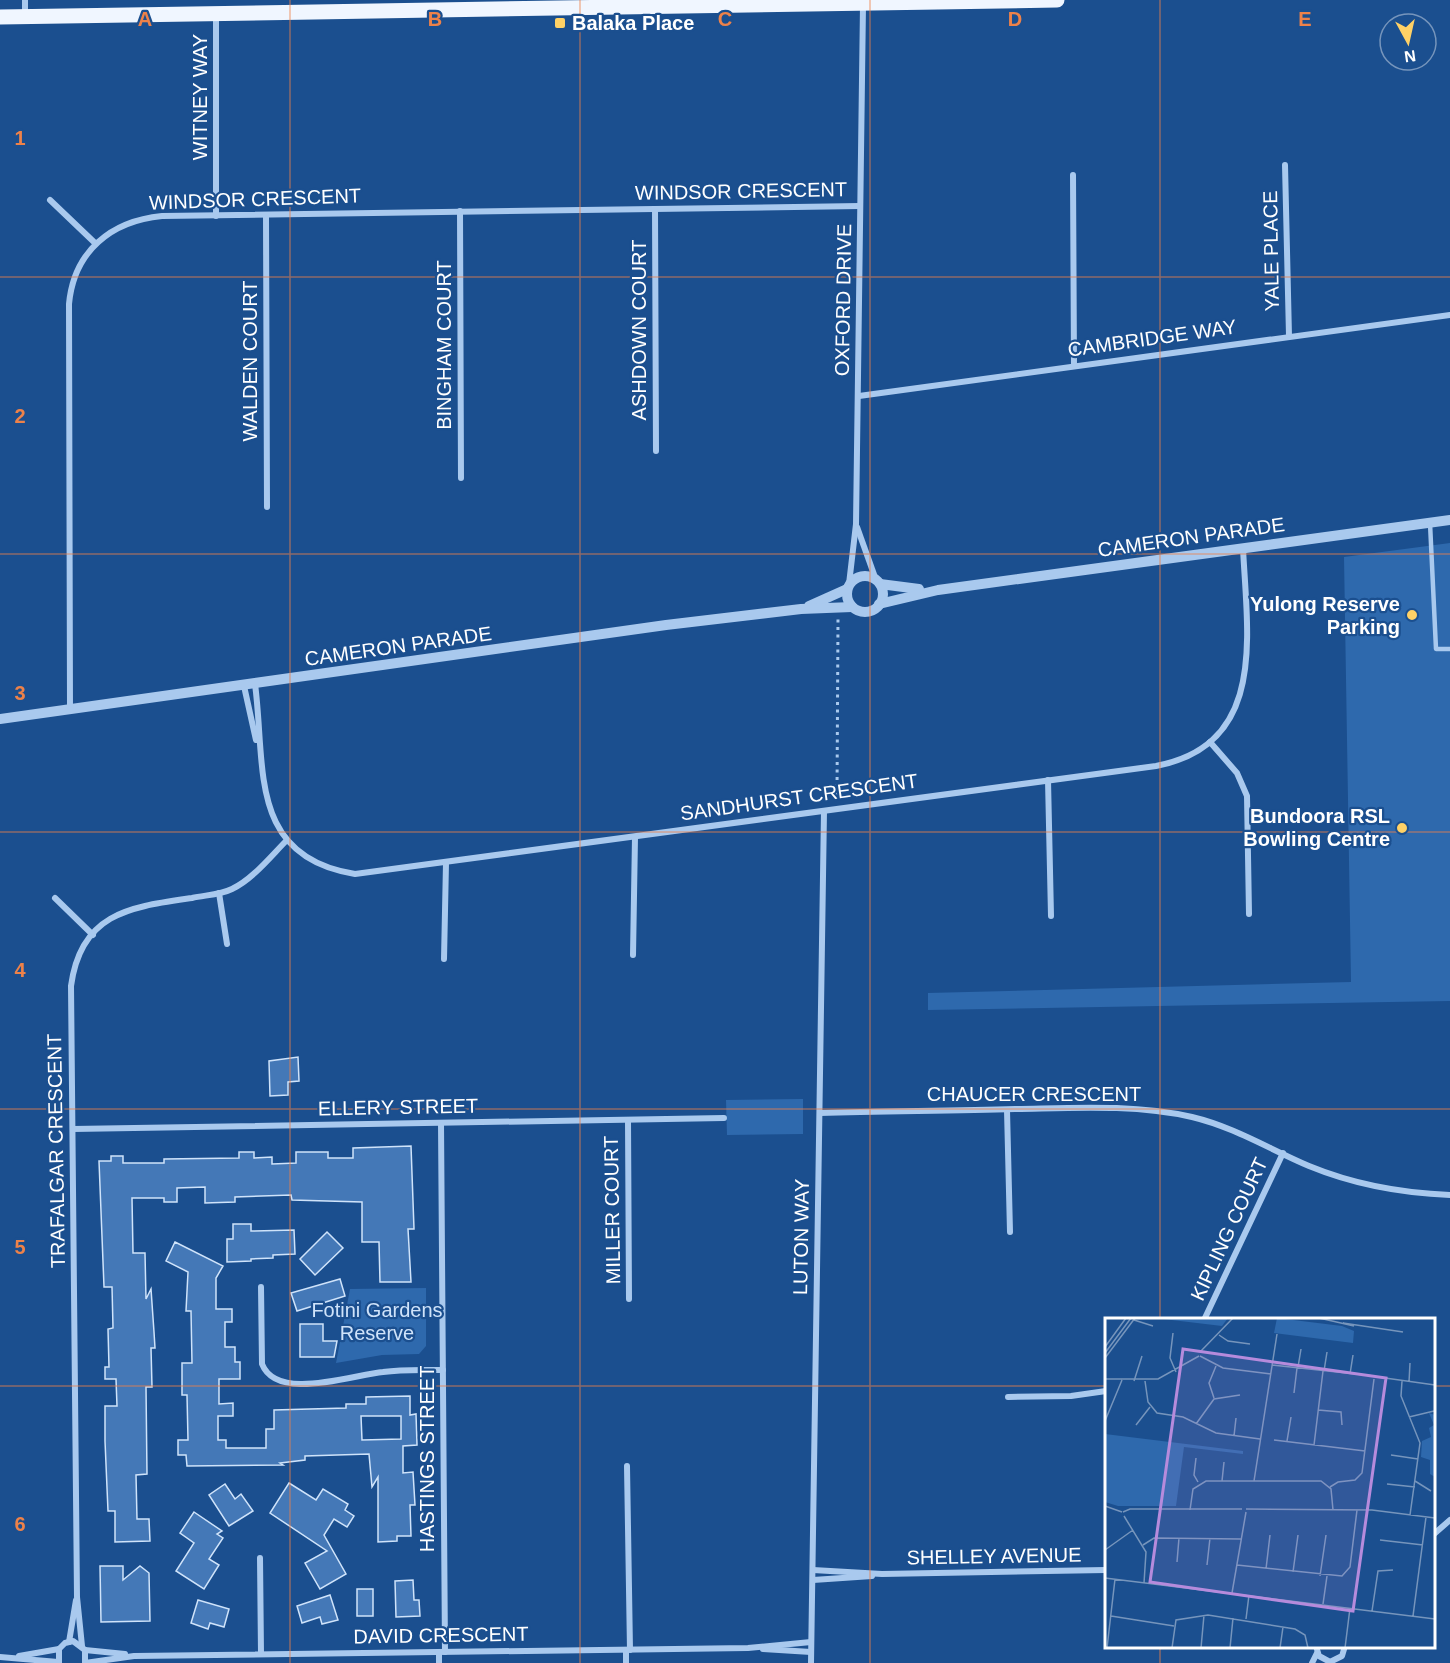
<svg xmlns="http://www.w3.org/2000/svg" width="1450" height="1663" font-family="Helvetica,sans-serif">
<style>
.green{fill:#2e69ad}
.building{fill:#4478b7;stroke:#cfe3fa;stroke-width:1.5;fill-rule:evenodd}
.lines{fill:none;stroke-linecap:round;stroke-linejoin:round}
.path{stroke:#a9c9ee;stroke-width:3;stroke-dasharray:3 4.5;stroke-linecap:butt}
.service{stroke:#a9c9ee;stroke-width:4.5}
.minor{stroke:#a9c9ee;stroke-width:6}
.tertiary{stroke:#a9c9ee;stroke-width:10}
.primary{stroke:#f0f6ff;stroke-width:15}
.grid{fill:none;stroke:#ee8249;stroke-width:1.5;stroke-opacity:0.55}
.poi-dot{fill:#ffd166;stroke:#1b4f8f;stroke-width:2}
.labels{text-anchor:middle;stroke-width:4.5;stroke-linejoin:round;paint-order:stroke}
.poi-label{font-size:20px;font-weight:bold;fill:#fff;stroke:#1b4f8f;text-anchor:end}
.street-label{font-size:20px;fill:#fff;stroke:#1b4f8f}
.park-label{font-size:20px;fill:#cfe3fa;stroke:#1b4f8f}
.inset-road{fill:none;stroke:#7695bc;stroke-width:1.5}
.view{fill:#b68bdc;fill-opacity:0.15;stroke:#b68bdc;stroke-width:3}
.inset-edge{fill:none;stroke:#fff;stroke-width:3}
.grid-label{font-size:20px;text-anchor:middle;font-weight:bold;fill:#ee8249;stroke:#1b4f8f;stroke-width:4.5;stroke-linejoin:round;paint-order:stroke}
</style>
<rect width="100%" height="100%" fill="#1b4f8f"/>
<g class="green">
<path d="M1450,543V1001L928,1010V993L1351,982L1344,557Z"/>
<path d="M803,1099V1134L727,1135L726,1100Z"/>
<path d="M426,1288V1346L419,1354L382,1355L336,1363L350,1289Z"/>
</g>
<g class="building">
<path d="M298,1057L299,1081L288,1082V1095L270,1096L269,1061Z"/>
<path d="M411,1146L414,1229H408L411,1282H380L379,1242H362V1202L292,1200L291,1195L235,1197V1202L205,1203V1187L177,1188V1202H164V1198H132L133,1253H145L146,1299L151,1289L154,1332L155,1348H151L152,1387H146L147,1474L136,1475L137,1519H149L150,1541L115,1542V1511H108L105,1441V1406H117L116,1379H105V1367H109L108,1329L113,1328L112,1287H104L99,1161H111V1156H123V1163H164V1159L239,1158V1152H254V1158L272,1157V1164L296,1163V1152H328V1158H353V1148Z"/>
<path d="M233,1224H251V1231L294,1230L295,1254L273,1255V1258L251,1259V1261L227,1262V1239H233Z"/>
<path d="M327,1232L343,1248L315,1275L300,1259Z"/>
<path d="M175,1242L223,1266L216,1278V1309H232V1322H225V1347H235V1362H240V1379H219V1404L233,1403V1416H218V1440H226V1448H266V1429H274V1410L346,1408V1404H366V1397L410,1396V1415L416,1414L417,1445L403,1446V1473L413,1472L415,1505H410L411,1536H397V1541L378,1542V1477L372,1487L369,1454L305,1456V1460L280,1463L283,1465L187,1466L186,1455H178V1440H188L187,1395H182V1363H192L191,1311H186L188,1272L166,1261ZM361,1416H401V1439L362,1440Z"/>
<path d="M340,1279L345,1296L297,1311L291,1293Z"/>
<path d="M300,1324H323V1341H337L334,1357H300Z"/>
<path d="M289,1483L316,1500L323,1489L348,1504L345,1510L354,1516L347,1527L334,1519L324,1535L346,1574L320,1589L305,1563L327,1551L270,1513Z"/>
<path d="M225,1484L235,1499L241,1494L253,1511L229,1526L209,1495Z"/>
<path d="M194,1512L222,1531L217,1534L223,1538L209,1559L219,1565L204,1589L176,1571L194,1543L180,1533Z"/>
<path d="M100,1566H123V1580L140,1566L149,1573L150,1621L101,1622Z"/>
<path d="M413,1580L414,1600H419L420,1616L396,1617L395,1581Z"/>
<rect x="357" y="1589" width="16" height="27"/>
<path d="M330,1595L338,1620L322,1624L320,1617L302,1623L297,1606Z"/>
<path d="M198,1600L229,1609L224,1627L210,1623L208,1629L191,1623Z"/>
</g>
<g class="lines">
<path class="path" d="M837,795L838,619"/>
<path class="service" d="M1430,523L1436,649H1450"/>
<g class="minor">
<path d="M25,0V16"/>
<path d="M1285,165L1289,336"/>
<path d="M1073,175L1074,366"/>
<path d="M50,200L95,243"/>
<path d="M655,209L656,451"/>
<path d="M460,211L461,478"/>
<path d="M266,215L267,507"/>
<path d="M216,216V15"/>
<path d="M859,396L1450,315"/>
<path d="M857,527L876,580"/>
<path d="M849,584L856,524L863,5"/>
<path d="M255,684C266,765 247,857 355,874L1156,766C1268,745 1247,634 1243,548"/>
<path d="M244,686L256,740"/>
<path d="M70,709L69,304C74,251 111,221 162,216L860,206"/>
<path d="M1210,742L1237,773L1247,796L1249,914"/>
<path d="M1048,780L1051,916"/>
<path d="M219,893L227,944"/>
<path d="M55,898L93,935"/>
<path d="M633,955L635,837"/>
<path d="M444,959L446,863"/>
<path d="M1007,1110L1010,1232"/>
<path d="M820,1113C885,1111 950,1111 1015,1109C1074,1108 1133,1104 1192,1117C1234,1127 1269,1149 1309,1166C1355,1185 1400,1193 1450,1195"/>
<path d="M628,1120L629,1299"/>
<path d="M441,1123L445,1652"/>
<path d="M73,1129L724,1118"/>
<path d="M261,1287L262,1364C277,1402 352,1375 383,1372C403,1369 423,1370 443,1370"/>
<path d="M1204,1320L1283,1153"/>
<path d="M1008,1397L1071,1396L1106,1391"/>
<path d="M627,1466L630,1650"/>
<path d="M1434,1534L1450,1520"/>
<path d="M260,1558L261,1654"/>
<path d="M813,1570L882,1574L1106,1570"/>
<path d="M813,1580L872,1576"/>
<path d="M69,1642L76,1600"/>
<path d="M82,1646L77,1597L71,986C81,912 131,907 192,898C205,895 220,895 232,889C253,879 271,856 287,840"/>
<path d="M1316,1646L1319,1656L1330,1662L1342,1656L1345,1646"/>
<path d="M763,1649L811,1652"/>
<path d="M85,1650L125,1654"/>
<path d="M626,1650V1663"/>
<path d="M439,1652V1663"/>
<path d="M19,1656L59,1649"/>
<path d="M0,1657L58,1662"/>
<path d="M59,1663V1649L65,1643L73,1641L85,1650V1663"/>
<path d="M85,1663L134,1656L748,1648L811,1642"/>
<path d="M811,1663L824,811"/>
<path d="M1312,1663L1317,1653"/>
</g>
<g class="tertiary">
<circle cx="865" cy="594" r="18"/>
<path d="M880,584L919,589"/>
<path d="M879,604L938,590L1450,520"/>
<path d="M809,606L847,589"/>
<path d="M0,719L666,625L801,609L852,607"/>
</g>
<path class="primary" d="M0,17L1057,0"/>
</g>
<path class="grid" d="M290,0V1663M580,0V1663M870,0V1663M1160,0V1320M0,277H1450M0,554H1450M0,832H1450M0,1109H1450M0,1386H1106M1434,1386H1450M1160,1646V1663"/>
<g class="poi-dot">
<rect x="554" y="17" width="12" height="12" rx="3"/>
<circle cx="1412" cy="615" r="6"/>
<circle cx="1402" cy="828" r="6"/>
</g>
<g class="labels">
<g class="poi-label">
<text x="572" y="30" text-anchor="start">Balaka Place</text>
<text x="1400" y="611">Yulong Reserve<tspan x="1400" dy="23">Parking</tspan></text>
<text x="1390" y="823">Bundoora RSL<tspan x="1390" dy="23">Bowling Centre</tspan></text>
</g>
<g class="street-label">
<text transform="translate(200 97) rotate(-90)" y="7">WITNEY WAY</text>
<text transform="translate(741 191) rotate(-1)" y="7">WINDSOR CRESCENT</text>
<text transform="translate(255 199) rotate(-2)" y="7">WINDSOR CRESCENT</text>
<text transform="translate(1271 251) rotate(-91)" y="7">YALE PLACE</text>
<text transform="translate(843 300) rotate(-89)" y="7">OXFORD DRIVE</text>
<text transform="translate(639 330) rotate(-90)" y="7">ASHDOWN COURT</text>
<text transform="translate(1152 338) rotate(-8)" y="7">CAMBRIDGE WAY</text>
<text transform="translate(444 345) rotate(-90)" y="7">BINGHAM COURT</text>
<text transform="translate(250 361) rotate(-90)" y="7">WALDEN COURT</text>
<text transform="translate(1191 537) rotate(-8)" y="7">CAMERON PARADE</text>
<text transform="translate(398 646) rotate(-8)" y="7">CAMERON PARADE</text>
<text transform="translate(799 797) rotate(-8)" y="7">SANDHURST CRESCENT</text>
<text x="1034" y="1101">CHAUCER CRESCENT</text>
<text transform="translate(398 1107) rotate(-1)" y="7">ELLERY STREET</text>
<text transform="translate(56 1151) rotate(-91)" y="7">TRAFALGAR CRESCENT</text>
<text transform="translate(612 1210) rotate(-91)" y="7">MILLER COURT</text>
<text transform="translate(1229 1229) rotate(-65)" y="7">KIPLING COURT</text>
<text transform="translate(801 1237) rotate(-89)" y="7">LUTON WAY</text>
<text transform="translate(427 1459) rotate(-90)" y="7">HASTINGS STREET</text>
<text transform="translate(994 1556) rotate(-1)" y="7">SHELLEY AVENUE</text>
<text transform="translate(441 1635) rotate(-1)" y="7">DAVID CRESCENT</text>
</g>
<g class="park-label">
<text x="377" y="1317">Fotini Gardens<tspan x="377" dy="23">Reserve</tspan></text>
</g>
</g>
<g transform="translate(1105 1318)">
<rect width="330" height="330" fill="#1b4f8f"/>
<path d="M50,0H123L117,8ZM172,0L237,8L249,13L248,25L169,15ZM324,95L330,97V159L325,156V142L316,139L317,123L326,119L324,110L329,107ZM0,116L138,133V136L79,129L71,188H13L0,184Z" fill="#2e69ad"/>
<path class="inset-road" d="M214,0L249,8M29,2L48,8M238,5L298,14M68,15L65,40L71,54M114,17L123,23L145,26M0,29L21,0M95,34L128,0M0,35L26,0M95,38L118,50L166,56M0,40L30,0M167,47L269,58M193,49L196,31M219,53L222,34M245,56L248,37M273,59L330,67M0,61H53L94,38M29,63L37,38M40,63L43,84L52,95L78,99L111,115L155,121M297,63L296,78L315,125L305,197M304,64L305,45M189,75L192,50M109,80L104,65L111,48M213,92L236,94L237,107M304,99L329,93M0,103L17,62M91,106L109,81L135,77M31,107L45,89M129,118L131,100M169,122L260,133M182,123L186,99M209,127L218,53M286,137L313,141M91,140L89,157L93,164M117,163L119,144M149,163L172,16M310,163L326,173M282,166L310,169M225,169L233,164L250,162L257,155L269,61M0,188L17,194M141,191L267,192L330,200M85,192L88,171L101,163H216L226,171L228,192M18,194L25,191H137M19,198L41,234L39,265M275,222L318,227M38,227L49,220L136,221M0,232L28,212M72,244L74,220M102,247L105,220M132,247L237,258L245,249L252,192M161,251L165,217M188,254L193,217M215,258L221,217M0,260L330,301M127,275L141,194M218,286L222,258M267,293L273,253L288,252M6,298L69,308M308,298L321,199M141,301L144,277M2,330L10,261M67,330L71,302L103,297L190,311L200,317L203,330M96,330L99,297M125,330L128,300M175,330L178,309M240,330L245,290"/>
<path class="view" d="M78,31L281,60L248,293L45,264Z"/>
<rect width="330" height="330" class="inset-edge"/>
</g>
<g class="grid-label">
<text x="145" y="26">A</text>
<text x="435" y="26">B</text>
<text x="725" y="26">C</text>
<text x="1015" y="26">D</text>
<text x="1305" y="26">E</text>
<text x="20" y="145">1</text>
<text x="20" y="423">2</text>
<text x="20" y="700">3</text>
<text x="20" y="977">4</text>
<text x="20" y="1254">5</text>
<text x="20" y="1531">6</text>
</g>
<g transform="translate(1408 42) rotate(172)"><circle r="28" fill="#1b4f8f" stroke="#7695bc" stroke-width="1.5"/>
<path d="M0-4.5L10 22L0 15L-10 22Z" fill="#ffd166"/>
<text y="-9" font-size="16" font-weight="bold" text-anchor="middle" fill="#ffffff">N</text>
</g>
</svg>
